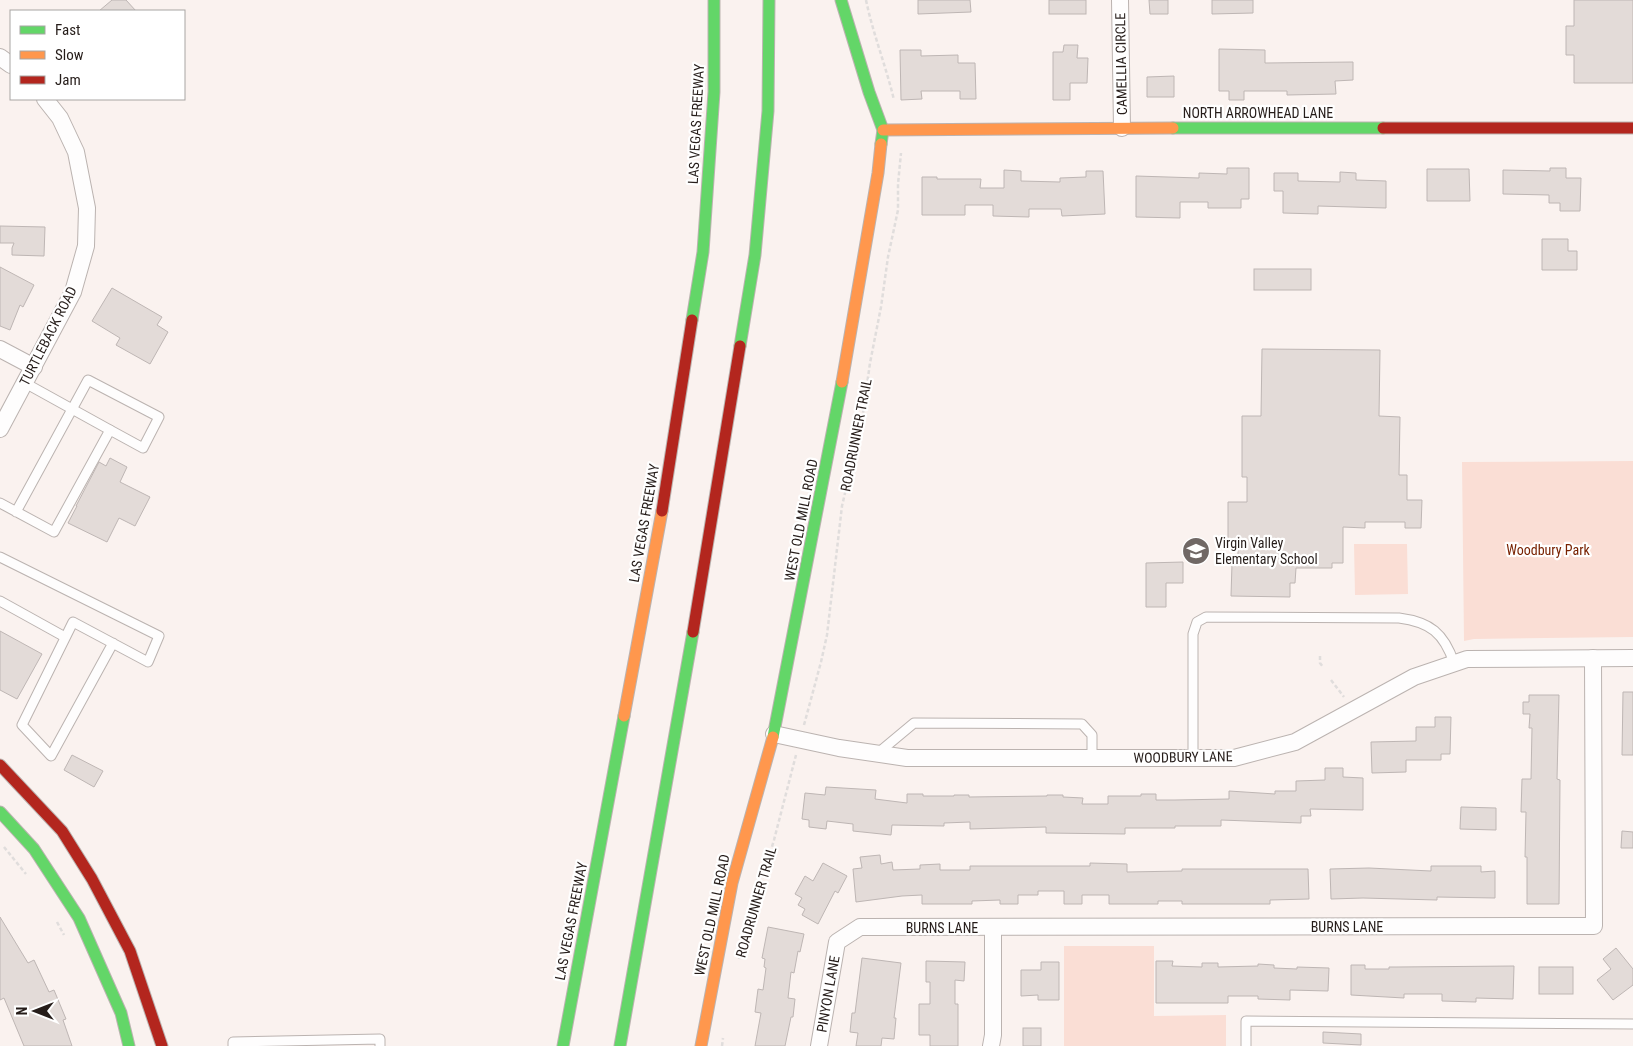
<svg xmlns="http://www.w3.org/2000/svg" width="1633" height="1046" font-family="'Roboto Condensed',sans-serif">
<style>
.green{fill:#faded5}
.building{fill:#e3dbd8;stroke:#beb6b4}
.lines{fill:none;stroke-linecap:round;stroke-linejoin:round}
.lane-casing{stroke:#bbb3b0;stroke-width:11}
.street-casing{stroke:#bbb3b0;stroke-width:18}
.fast-casing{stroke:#bbb3b0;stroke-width:13}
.slow-casing{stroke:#bbb3b0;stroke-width:13}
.jam-casing{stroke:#bbb3b0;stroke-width:13}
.path{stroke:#e0dddc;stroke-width:2.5;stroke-dasharray:4 2.5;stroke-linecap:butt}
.lane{stroke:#fefdfd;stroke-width:9}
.street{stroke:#fefdfd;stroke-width:16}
.fast{stroke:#63d668;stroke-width:11}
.slow{stroke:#ff974d;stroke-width:11}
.jam{stroke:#b3261e;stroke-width:11}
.labels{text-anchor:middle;stroke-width:4.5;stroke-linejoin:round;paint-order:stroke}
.street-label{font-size:14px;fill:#261d1a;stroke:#fff}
.poi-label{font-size:14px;fill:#261d1a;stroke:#fff;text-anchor:start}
.park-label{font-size:14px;fill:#782100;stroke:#fff}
</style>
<rect width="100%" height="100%" fill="#faf2ef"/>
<g class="green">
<path d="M1633,461V637L1474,639L1464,641L1462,462Z"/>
<path d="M1354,544H1407L1408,594L1355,595Z"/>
<path d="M1064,946H1154V1016L1226,1015V1046H1064Z"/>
</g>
<g class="building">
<path d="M112,0H126L136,11H99Z"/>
<path d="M918,0H970L971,12L918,14Z"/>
<rect x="1049" y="0" width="37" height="14"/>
<path d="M1149,0H1168V14H1150Z"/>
<path d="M1212,0H1253V13L1212,14Z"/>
<path d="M1574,0H1633V83H1574V55H1566V26H1574Z"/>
<path d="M1064,45H1078L1077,58H1088L1087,83H1070V100H1053V52H1063Z"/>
<path d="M1219,49L1265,50V63L1353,62V80L1335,81L1336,94L1287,95V91H1244V100H1229V91H1219Z"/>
<path d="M900,50H921V56L958,55V63H975L976,99H960V91H921L922,99L901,100Z"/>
<path d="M1174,76V97H1147V77Z"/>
<path d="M1227,168H1249V199H1241V208H1208V202H1180V218L1136,217V176L1199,178V173L1227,174Z"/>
<path d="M1550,168H1566V178H1581L1580,211H1560V203H1549V195L1503,194V170L1550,171Z"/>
<path d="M1427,169H1469L1470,201H1427Z"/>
<path d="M1004,170L1021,171V181L1060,182V178L1086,177V171H1103L1105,214L1062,216L1061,209H1029V217L993,216V205H965V215H922V177H937V179H981L980,188H1004Z"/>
<path d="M1340,172L1356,173V180L1386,181V208L1318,206V214L1283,213V191H1274V173H1298V181L1340,182Z"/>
<path d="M0,226L45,227L44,256L12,255V248L14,243H0Z"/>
<path d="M1542,239H1568V251H1577V270H1542Z"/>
<path d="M0,267L34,285L23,307L20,305L10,330L0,326Z"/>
<rect x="1254" y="269" width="57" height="21"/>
<path d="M112,288L162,317L157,325L168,332L150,364L116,345L120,338L92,321Z"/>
<path d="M1262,349L1380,350L1379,416L1400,417L1399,475H1407V500H1422L1421,528H1405V522H1365V528L1343,527V563H1332V568H1296L1295,583H1290V597L1231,596L1232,564H1238V540L1228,539V502H1247V477H1242V416H1261Z"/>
<path d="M110,458L127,467L120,482L150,497L135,526L119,518L107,542L68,523L77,506H76L99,462L106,466Z"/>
<path d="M1183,562V583H1166V607H1146V563Z"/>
<path d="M0,631L42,654L17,699L0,690Z"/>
<path d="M1623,692H1633V755H1622Z"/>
<path d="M1529,695H1559L1557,779L1560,780L1559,904H1527V857H1525L1526,812H1521L1522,779H1531L1532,728H1529L1530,714H1523V702H1529Z"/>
<path d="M1435,717H1451L1450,754H1441V760H1406V772L1372,773L1371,742L1416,741V727H1435Z"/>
<path d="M72,755L103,771L94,787L64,770Z"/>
<path d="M1325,768H1343V777L1363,778V810L1310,809L1311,816H1301V823L1221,820V826H1175V828H1125V834L1046,833V827L970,829V822L944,823V826L892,825L891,835L853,831V824L827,821L826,829L809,827V820L802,819L805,793L825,795L826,787L876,790L875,799L907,803V794H923V796H954V795H969V797L1047,796V795H1063V797L1083,798L1082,804H1108V796H1141V794H1156V800H1175L1229,799V791L1275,794V791H1296V781L1325,780Z"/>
<path d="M1461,807L1496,808V830L1460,829Z"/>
<path d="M1622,831L1633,832V848H1621Z"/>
<path d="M880,855L881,864L892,862L893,870L920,869V865L940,864V870H970V866H1090V863L1127,864V872L1182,871V869H1308L1309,899L1270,900V904H1182V901H1158V904H1109V895H1082V904H1064V891H1038V895H1018V904H1000V900L972,901V904H922V895L902,896L856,902L853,869L862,868L860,857Z"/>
<path d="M823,863L847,876L838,893L835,891L818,924L802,915L805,909L798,905L802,898L795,894L805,876L813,881Z"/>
<path d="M1431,866H1481V872L1495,871V898L1437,897V900L1363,898L1331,899L1330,869L1369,868L1431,871Z"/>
<path d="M0,917L28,963L34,960L49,992L54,990L66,1019L63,1020L72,1046H24L4,998L0,1000Z"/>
<path d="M768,927L804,934L800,952L798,951L794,973L791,972L788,998L795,999L793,1017H791L785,1046H755L761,1013L755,1012L758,989L763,990L766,968L764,967L765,959L762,958Z"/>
<path d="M1616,948L1633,969V985L1613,1000L1597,980L1611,969L1603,959Z"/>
<path d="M862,958L901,963L894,1018H896L894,1039L882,1038L881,1046H856L858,1033L850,1032L852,1013H855Z"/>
<path d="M926,961L965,962L964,981L955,980V1004H958V1046H930V1035H919V1004H930V982H926Z"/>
<path d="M1156,961H1173L1172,966L1202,967V963H1218V967L1258,966V964L1274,965V968L1297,969V967L1329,968L1328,991L1290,990V1000L1258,999V996H1228V1003H1156Z"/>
<path d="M1041,962H1059V1000H1038V995L1021,996V970H1041Z"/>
<path d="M1351,965H1365V969H1389V967H1397L1514,966L1513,999L1476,998V1002L1442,1001V994H1404V998L1351,995Z"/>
<rect x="1539" y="967" width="34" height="27"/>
<rect x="1023" y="1028" width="18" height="18"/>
<path d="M1323,1032L1361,1034V1045L1323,1043Z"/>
</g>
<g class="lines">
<g class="lane-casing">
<g id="lane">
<path d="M25,383L110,430"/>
<path d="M0,503L54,532L110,430L143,448L159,417L88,380L16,512"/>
<path d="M0,557L159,636L148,662L73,622L22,725L51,756L113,643"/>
<path d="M0,601L65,637"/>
<path d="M878,753L914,723L1082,724L1092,735V758"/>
<path d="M1193,758V634L1197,622L1206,617L1399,618C1430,622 1444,633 1454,663"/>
<path d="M233,1046V1042L380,1039V1046"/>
<path d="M1246,1046V1021L1633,1024"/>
</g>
</g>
<g class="street-casing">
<g id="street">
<path d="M1120,0L1122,128"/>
<path d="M0,57L11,65"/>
<path d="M0,349L34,367"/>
<path d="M0,429L73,292L86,246L87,208L76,152L60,118L45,99"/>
<path d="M774,734L839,748L907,758H1234L1295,742L1414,677L1467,659L1633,658"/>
<path d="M819,1046L837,942L860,927L1594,926L1593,658"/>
<path d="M991,1046L993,1035V928"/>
</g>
</g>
<g class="fast-casing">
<g id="fast">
<path d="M841,0L869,92L883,130L881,144"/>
<path d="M1173,128H1383"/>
<path d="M692,320L703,252L714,92V0"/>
<path d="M740,346L755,255L768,111L769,0"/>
<path d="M773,737L842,382"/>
<path d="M0,812L34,849L79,918L121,1013L129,1046"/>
<path d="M563,1046L624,716"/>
<path d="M620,1046L693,632"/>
</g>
</g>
<g class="slow-casing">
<g id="slow">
<path d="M883,130L1173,128"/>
<path d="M842,382L878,173L881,144"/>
<path d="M624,716L662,511"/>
<path d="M701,1046L732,883L773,737"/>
</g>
</g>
<g class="jam-casing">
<g id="jam">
<path d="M1383,128H1633"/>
<path d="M662,511L692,320"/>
<path d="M693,632L740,346"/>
<path d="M0,765L62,831L92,879L130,951L162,1046"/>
</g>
</g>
<g class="path">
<path d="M866,0C873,34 886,66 894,100"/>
<path d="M1320,656V663L1323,667"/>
<path d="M1331,680L1344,697"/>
<path d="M804,725L821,662L827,635L842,506L862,420L870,363L881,307L888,257L898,210V184L901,153"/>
<path d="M4,847L26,874"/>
<path d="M57,922L64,935"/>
<path d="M739,959L774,840L796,755"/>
<path d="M722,1046L723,1038"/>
</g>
<use href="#lane" class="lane"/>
<use href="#street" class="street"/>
<use href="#fast" class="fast"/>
<use href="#slow" class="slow"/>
<use href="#jam" class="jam"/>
</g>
<defs>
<g id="school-disc" transform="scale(1.4375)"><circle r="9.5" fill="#706865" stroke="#fff"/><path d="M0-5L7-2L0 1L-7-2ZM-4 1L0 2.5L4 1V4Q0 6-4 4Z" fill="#fff"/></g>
</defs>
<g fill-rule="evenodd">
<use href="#school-disc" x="1196" y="551"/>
</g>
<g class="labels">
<g class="street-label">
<text transform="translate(1121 64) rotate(-91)" y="5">CAMELLIA CIRCLE</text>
<text x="1258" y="118">NORTH ARROWHEAD LANE</text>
<text transform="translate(696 124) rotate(-87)" y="5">LAS VEGAS FREEWAY</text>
<text transform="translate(48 336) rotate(-63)" y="5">TURTLEBACK ROAD</text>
<text transform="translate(856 435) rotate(-79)" y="5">ROADRUNNER TRAIL</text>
<text transform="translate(801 520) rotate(-79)" y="5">WEST OLD MILL ROAD</text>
<text transform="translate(644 523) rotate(-80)" y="5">LAS VEGAS FREEWAY</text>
<text transform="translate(1183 757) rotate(-1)" y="5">WOODBURY LANE</text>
<text transform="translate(756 902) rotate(-74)" y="5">ROADRUNNER TRAIL</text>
<text transform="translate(712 915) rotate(-78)" y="5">WEST OLD MILL ROAD</text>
<text transform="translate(571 921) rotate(-79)" y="5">LAS VEGAS FREEWAY</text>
<text x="1347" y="932">BURNS LANE</text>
<text x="942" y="933">BURNS LANE</text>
<text transform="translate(828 994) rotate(-80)" y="5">PINYON LANE</text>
</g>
<g class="poi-label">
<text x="1215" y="548">Virgin Valley<tspan x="1215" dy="16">Elementary School</tspan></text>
</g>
<g class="park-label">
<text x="1548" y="555">Woodbury Park</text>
</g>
</g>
<rect x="10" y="10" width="175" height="90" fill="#ffffff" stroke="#a8a5a3"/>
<rect x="20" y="26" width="25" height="8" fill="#63d668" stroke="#a8a5a3"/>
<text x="55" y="35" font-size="15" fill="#261d1a">Fast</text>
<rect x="20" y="51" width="25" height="8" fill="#ff974d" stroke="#a8a5a3"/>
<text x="55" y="60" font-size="15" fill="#261d1a">Slow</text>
<rect x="20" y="76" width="25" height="8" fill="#b3261e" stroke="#a8a5a3"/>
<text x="55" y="85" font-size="15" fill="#261d1a">Jam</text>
<g transform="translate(35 1011) rotate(270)" stroke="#ffffff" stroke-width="4" paint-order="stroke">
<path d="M0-4L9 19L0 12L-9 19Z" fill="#261d1a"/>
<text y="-8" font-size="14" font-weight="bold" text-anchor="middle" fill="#261d1a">N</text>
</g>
</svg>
